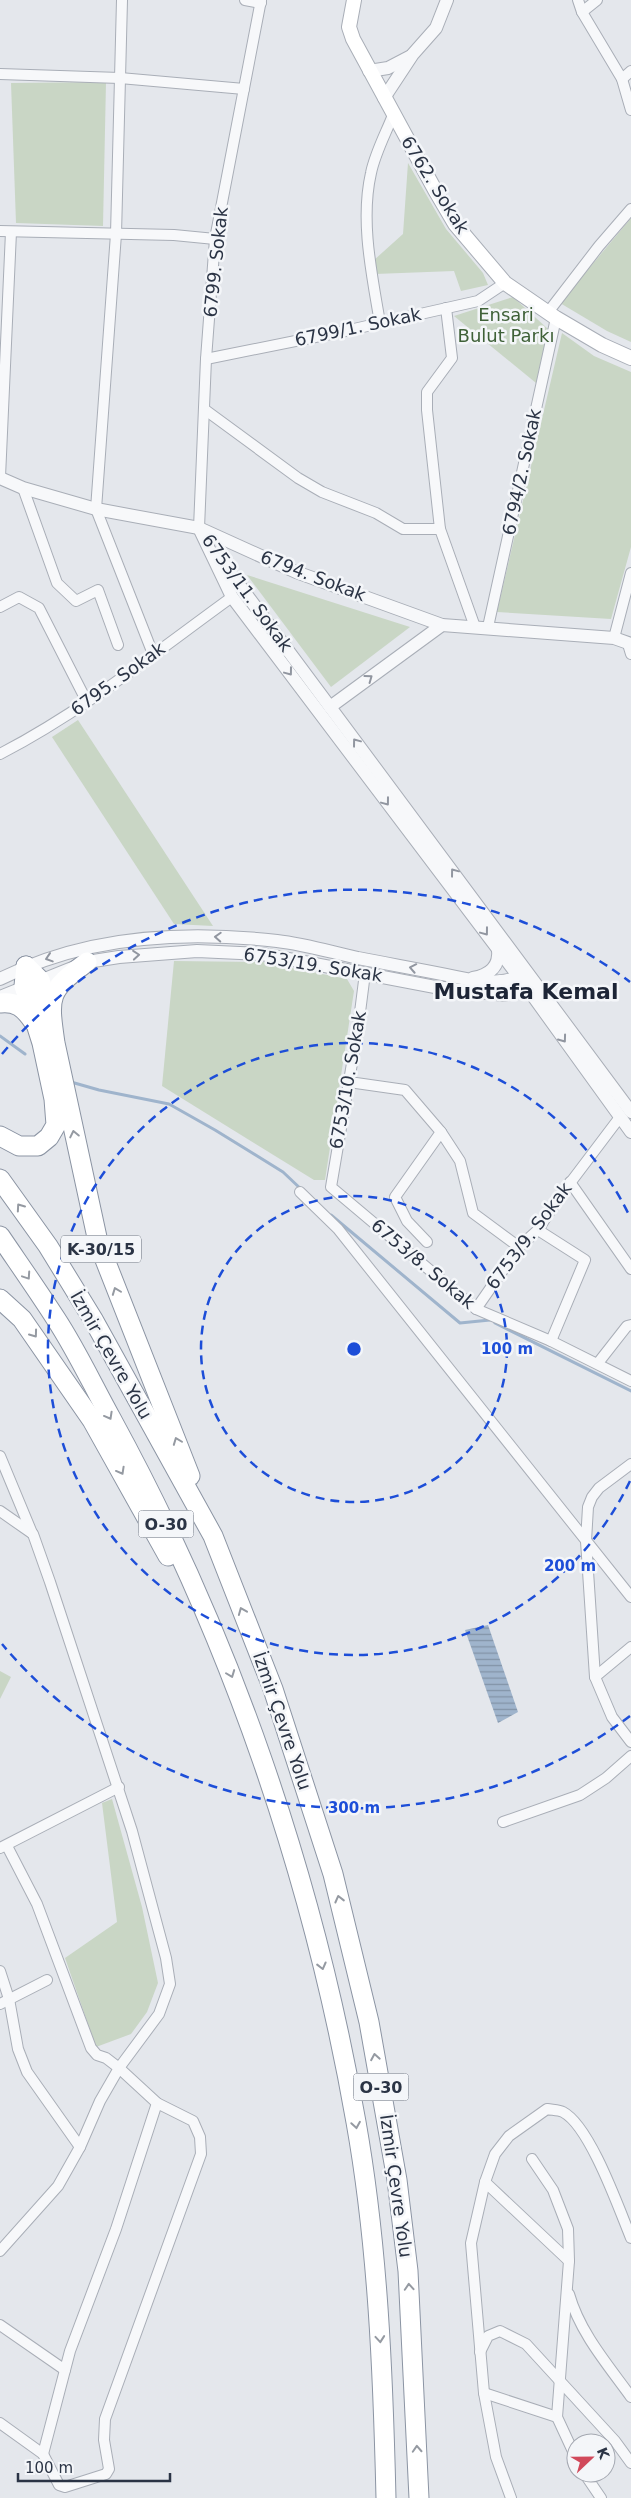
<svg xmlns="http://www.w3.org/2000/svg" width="631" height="2498" font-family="'DejaVu Sans',sans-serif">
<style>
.park{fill:#c9d6c5}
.water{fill:url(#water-rules)}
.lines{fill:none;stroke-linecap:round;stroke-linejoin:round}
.stream{stroke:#9fb4cc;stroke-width:3}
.minor-casing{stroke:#a9aeb7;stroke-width:12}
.tertiary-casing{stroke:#a9aeb7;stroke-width:14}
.secondary-casing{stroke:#a9aeb7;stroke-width:16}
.motorway-casing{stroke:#8b94a3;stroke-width:21}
.minor{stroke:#f7f8fa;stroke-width:10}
.tertiary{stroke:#f7f8fa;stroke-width:12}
.secondary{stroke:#fff;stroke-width:14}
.motorway{stroke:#fff;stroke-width:19}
.oneway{stroke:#9196a0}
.oneway2{stroke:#959aa2}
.ring{fill:none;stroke:#1d4ed8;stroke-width:2.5;stroke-dasharray:9 6}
.labels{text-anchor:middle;stroke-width:5;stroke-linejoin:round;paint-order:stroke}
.shield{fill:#f4f6f9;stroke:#676e7b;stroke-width:1}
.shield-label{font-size:16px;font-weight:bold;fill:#2b3445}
.street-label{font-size:18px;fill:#2b3445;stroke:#f4f6f9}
.park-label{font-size:18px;fill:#3f6138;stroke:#f4f6f9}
.district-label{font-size:22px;font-weight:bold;fill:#1d2536;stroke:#f4f6f9}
.centre{fill:#1d4ed8;stroke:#f4f6f9;stroke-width:2.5}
.ring-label{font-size:15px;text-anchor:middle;font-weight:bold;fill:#1d4ed8;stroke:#f4f6f9;stroke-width:5;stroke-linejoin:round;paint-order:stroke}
</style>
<defs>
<pattern id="water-rules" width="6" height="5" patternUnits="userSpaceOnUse" patternTransform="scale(1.25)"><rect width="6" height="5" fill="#9fb4cc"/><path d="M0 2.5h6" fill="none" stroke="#8293a7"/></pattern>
</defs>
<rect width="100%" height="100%" fill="#e4e7ec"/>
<g class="park">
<path d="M106,82L103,226L16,223L11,83Z"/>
<path d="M408,163L446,229L483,273L488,285L461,291L454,271L375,274L373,261L403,234Z"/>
<path d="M631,218V342L607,331L560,303Z"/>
<path d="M513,297L548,329L536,383L454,316Z"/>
<path d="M562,333L594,356L631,372V547L611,619L497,612Z"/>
<path d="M247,575L410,627L331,687Z"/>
<path d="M78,720L213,926L174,924L52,737Z"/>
<path d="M174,961L264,962L347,979L354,991L325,1180H314L162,1086Z"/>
<path d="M0,1671L11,1677L0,1699Z"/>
<path d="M112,1799L142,1907L158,1983L147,2012L131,2034L96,2047L65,1958L117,1922L102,1803Z"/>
</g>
<path class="water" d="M488,1625L518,1712L498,1723L465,1630Z"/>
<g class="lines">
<g class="stream">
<path d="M0,1036L25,1054"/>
<path d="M71,1082L99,1090L169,1104L215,1130L283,1172L302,1190"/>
<path d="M331,1215L460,1323L490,1320"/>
<path d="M495,1323L631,1391"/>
</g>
<g class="minor-casing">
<g id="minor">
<path d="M122,0L116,234L96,509L153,654"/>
<path d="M245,0L261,3"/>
<path d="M578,0L582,12L622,79L631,110"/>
<path d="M582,12L597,0"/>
<path d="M0,74L120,78L244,89"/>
<path d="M622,79L631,71"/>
<path d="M0,231L174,235L215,239"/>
<path d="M446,308L452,358L427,392V410L440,529L475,627"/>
<path d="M549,311L599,246L631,209"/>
<path d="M380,323C372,275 360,221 371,173C375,153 386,133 393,115"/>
<path d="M206,359L345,331L478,301L505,283"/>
<path d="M204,409L298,478L322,492L376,513L403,529H440"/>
<path d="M0,477L11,232"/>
<path d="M23,488L57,583L76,601L98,590L118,645"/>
<path d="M199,528L206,359L215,239L261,0"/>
<path d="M0,607L19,597L39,608L87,702"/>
<path d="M488,627L556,318"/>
<path d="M614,638L631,573"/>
<path d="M628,644L631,654"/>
<path d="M0,754C83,711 156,652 232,597"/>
<path d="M365,973L358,1028L331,1187L476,1309L551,1341L631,1381"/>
<path d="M349,1082L405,1090L441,1132L395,1197L407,1221L427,1242"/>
<path d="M441,1132L460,1161L473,1213L519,1247"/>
<path d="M570,1182L631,1269"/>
<path d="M300,1192L338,1229L631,1597"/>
<path d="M538,1230L585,1260L551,1341"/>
<path d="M476,1309L519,1247L538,1230L555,1203L620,1117"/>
<path d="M598,1363L627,1326L631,1325"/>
<path d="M0,1456L32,1533"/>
<path d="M631,1464L599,1488L592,1497L588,1507L586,1541L595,1677L612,1717L631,1742"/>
<path d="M0,1511L33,1534L50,1582L132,1831L166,1958L170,1984L159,2014L119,2068L100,2101L80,2147"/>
<path d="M595,1677L631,1647"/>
<path d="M503,1822L580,1795L606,1778L631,1756"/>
<path d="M0,1848L119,1787"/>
<path d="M0,1971L9,1999L18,2049L27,2072L80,2147L58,2186L0,2251"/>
<path d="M0,2004L47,1980"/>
<path d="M532,2159L553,2190L568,2229L569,2261L557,2417L576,2458"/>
<path d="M485,2182L569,2261"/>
<path d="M569,2294C580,2333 608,2365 631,2397"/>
<path d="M0,2325L65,2370"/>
<path d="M480,2352L488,2336L500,2331L526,2344L615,2441L631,2463"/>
<path d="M484,2393L557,2417"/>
<path d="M0,2423L43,2454L59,2485L65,2487L106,2474L109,2469L104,2440L105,2419L201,2154L200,2137L193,2121L157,2103L119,2068L106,2058L97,2055L91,2048L37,1904L7,1846"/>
<path d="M43,2454L70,2351L116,2229L157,2103"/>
<path d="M584,2473L601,2498"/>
<path d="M511,2498L496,2457L484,2393L471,2243L485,2182L495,2154L509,2136L547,2109C552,2110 559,2110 563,2112C590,2126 619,2209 631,2238"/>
</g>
</g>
<g class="tertiary-casing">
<g id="tertiary">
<path d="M369,71L388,68L411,56"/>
<path d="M384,98L413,54L436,28L447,0"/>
<path d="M0,478L23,488L96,509L199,528L296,572L442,625L614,638L631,644"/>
<path d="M199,528L232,597L525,985L631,1132"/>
<path d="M220,559L631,1112"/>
<path d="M330,707L442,625"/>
<path d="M473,978C489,975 500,967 498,949"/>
<path d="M0,979C85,936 183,930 277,941C304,944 331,952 358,958C399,966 440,973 481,982C496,981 514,984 523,969"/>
<path d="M0,997L87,962L119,957L197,951L262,954L435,987L505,995L518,990L531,979"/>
</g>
</g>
<g class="secondary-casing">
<path id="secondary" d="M354,0L349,27L353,39L435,190L455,224L505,283L556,318L602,345L631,358"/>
</g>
<g class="motorway-casing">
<g id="motorway">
<path d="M87,962C48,991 48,995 55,1043L98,1242L190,1476"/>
<path d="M26,966L40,980L50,1010"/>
<path d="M0,1003C16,1001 24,1008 33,1021"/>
<path d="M0,1136L19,1146H38L49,1137L56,1125L54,1099L42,1043L24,986L26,966"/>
<path d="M0,1179L48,1246L94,1321L213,1536L273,1689L333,1874L369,2022L397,2180L408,2271L419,2498"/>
<path d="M0,1236C19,1264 38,1291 56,1319C77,1351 93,1386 112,1420C231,1638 313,1877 356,2122C378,2246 383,2373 386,2498"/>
<path d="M0,1299L22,1319L92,1420L168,1556"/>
</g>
</g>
<use href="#minor" class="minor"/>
<use href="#tertiary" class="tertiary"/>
<use href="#secondary" class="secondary"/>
<use href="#motorway" class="motorway"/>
</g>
<defs><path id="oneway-chevron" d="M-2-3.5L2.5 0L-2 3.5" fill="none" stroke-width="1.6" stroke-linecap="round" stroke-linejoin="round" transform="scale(1.25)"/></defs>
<g class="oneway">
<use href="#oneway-chevron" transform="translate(289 672) rotate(53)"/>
<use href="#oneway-chevron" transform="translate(369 678) rotate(-36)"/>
<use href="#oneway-chevron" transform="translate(356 742) rotate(-127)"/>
<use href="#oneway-chevron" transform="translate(386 802) rotate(53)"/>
<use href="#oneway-chevron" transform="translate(454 872) rotate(-127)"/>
<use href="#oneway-chevron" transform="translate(485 932) rotate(53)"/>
<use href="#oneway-chevron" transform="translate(218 937) rotate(-177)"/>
<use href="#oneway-chevron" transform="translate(136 955) rotate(-5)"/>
<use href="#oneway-chevron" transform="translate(49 958) rotate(162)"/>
<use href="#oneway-chevron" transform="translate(413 968) rotate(-169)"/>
<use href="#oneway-chevron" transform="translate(563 1039) rotate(54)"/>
</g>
<g class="oneway2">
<use href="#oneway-chevron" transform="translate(74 1134) rotate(-102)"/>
<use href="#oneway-chevron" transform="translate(20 1207) rotate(-125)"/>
<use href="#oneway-chevron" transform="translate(27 1276) rotate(56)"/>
<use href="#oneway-chevron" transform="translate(116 1291) rotate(-111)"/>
<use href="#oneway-chevron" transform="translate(34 1334) rotate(54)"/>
<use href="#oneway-chevron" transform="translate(109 1416) rotate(61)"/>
<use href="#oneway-chevron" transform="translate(177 1441) rotate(-111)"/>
<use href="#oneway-chevron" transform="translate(121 1471) rotate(61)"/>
<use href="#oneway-chevron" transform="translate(242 1611) rotate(-112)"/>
<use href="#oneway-chevron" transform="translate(231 1674) rotate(69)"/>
<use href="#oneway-chevron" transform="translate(339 1899) rotate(-104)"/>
<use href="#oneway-chevron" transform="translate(322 1966) rotate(76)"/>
<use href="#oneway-chevron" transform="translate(375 2057) rotate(-100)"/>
<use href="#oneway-chevron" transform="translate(356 2125) rotate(81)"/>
<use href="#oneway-chevron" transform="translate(409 2287) rotate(-94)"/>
<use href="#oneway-chevron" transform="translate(380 2339) rotate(85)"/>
<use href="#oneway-chevron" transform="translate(417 2449) rotate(-93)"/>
</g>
<g class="ring">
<circle cx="354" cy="1349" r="153"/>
<path d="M630 1481A306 306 0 1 1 630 1217"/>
<path d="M630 1716A459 459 0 0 1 2 1644M2 1054A459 459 0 0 1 630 982"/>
</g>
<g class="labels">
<g class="shield">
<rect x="61" y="1235.5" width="80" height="27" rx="4"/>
<rect x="138.5" y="1510.5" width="55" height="27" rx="4"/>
<rect x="353.5" y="2073.5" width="55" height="27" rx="4"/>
</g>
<g class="shield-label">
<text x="101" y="1255">K-30/15</text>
<text x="166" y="1530">O-30</text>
<text x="381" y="2093">O-30</text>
</g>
<g class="street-label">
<text transform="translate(435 185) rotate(58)" y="6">6762. Sokak</text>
<text transform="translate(216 262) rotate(-84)" y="6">6799. Sokak</text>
<text transform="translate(358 327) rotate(-12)" y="6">6799/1. Sokak</text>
<text transform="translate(522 472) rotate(-78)" y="6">6794/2. Sokak</text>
<text transform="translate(313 576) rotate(21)" y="6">6794. Sokak</text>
<text transform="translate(247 593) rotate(54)" y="6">6753/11. Sokak</text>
<text transform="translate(118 679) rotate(-36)" y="6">6795. Sokak</text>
<text transform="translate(313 965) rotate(9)" y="6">6753/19. Sokak</text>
<text transform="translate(348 1080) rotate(-80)" y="6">6753/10. Sokak</text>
<text transform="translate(529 1236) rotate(-53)" y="6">6753/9. Sokak</text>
<text transform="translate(423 1264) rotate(40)" y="6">6753/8. Sokak</text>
<text transform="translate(111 1355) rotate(60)" y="6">İzmir Çevre Yolu</text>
<text transform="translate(282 1721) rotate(71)" y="6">İzmir Çevre Yolu</text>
<text transform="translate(396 2186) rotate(82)" y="6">İzmir Çevre Yolu</text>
</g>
<g class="park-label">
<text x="506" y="321">Ensari<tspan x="506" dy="21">Bulut Parkı</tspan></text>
</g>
<g class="district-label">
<text x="526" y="999">Mustafa Kemal</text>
</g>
</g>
<circle cx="354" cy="1349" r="8" class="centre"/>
<g class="ring-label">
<text x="507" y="1354">100 m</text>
<text x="570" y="1571">200 m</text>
<text x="354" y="1813">300 m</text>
</g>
<g transform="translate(591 2458) rotate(68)"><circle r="24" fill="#f4f6f9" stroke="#a4a8b1"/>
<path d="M0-4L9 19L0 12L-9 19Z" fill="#d1495b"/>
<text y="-8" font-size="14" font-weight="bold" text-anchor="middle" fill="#2b3445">K</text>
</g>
<path d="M18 2473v8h152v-8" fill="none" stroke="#2b3445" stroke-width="2.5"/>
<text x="25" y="2473" font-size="15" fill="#2b3445" stroke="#f4f6f9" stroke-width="4" paint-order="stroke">100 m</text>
</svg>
